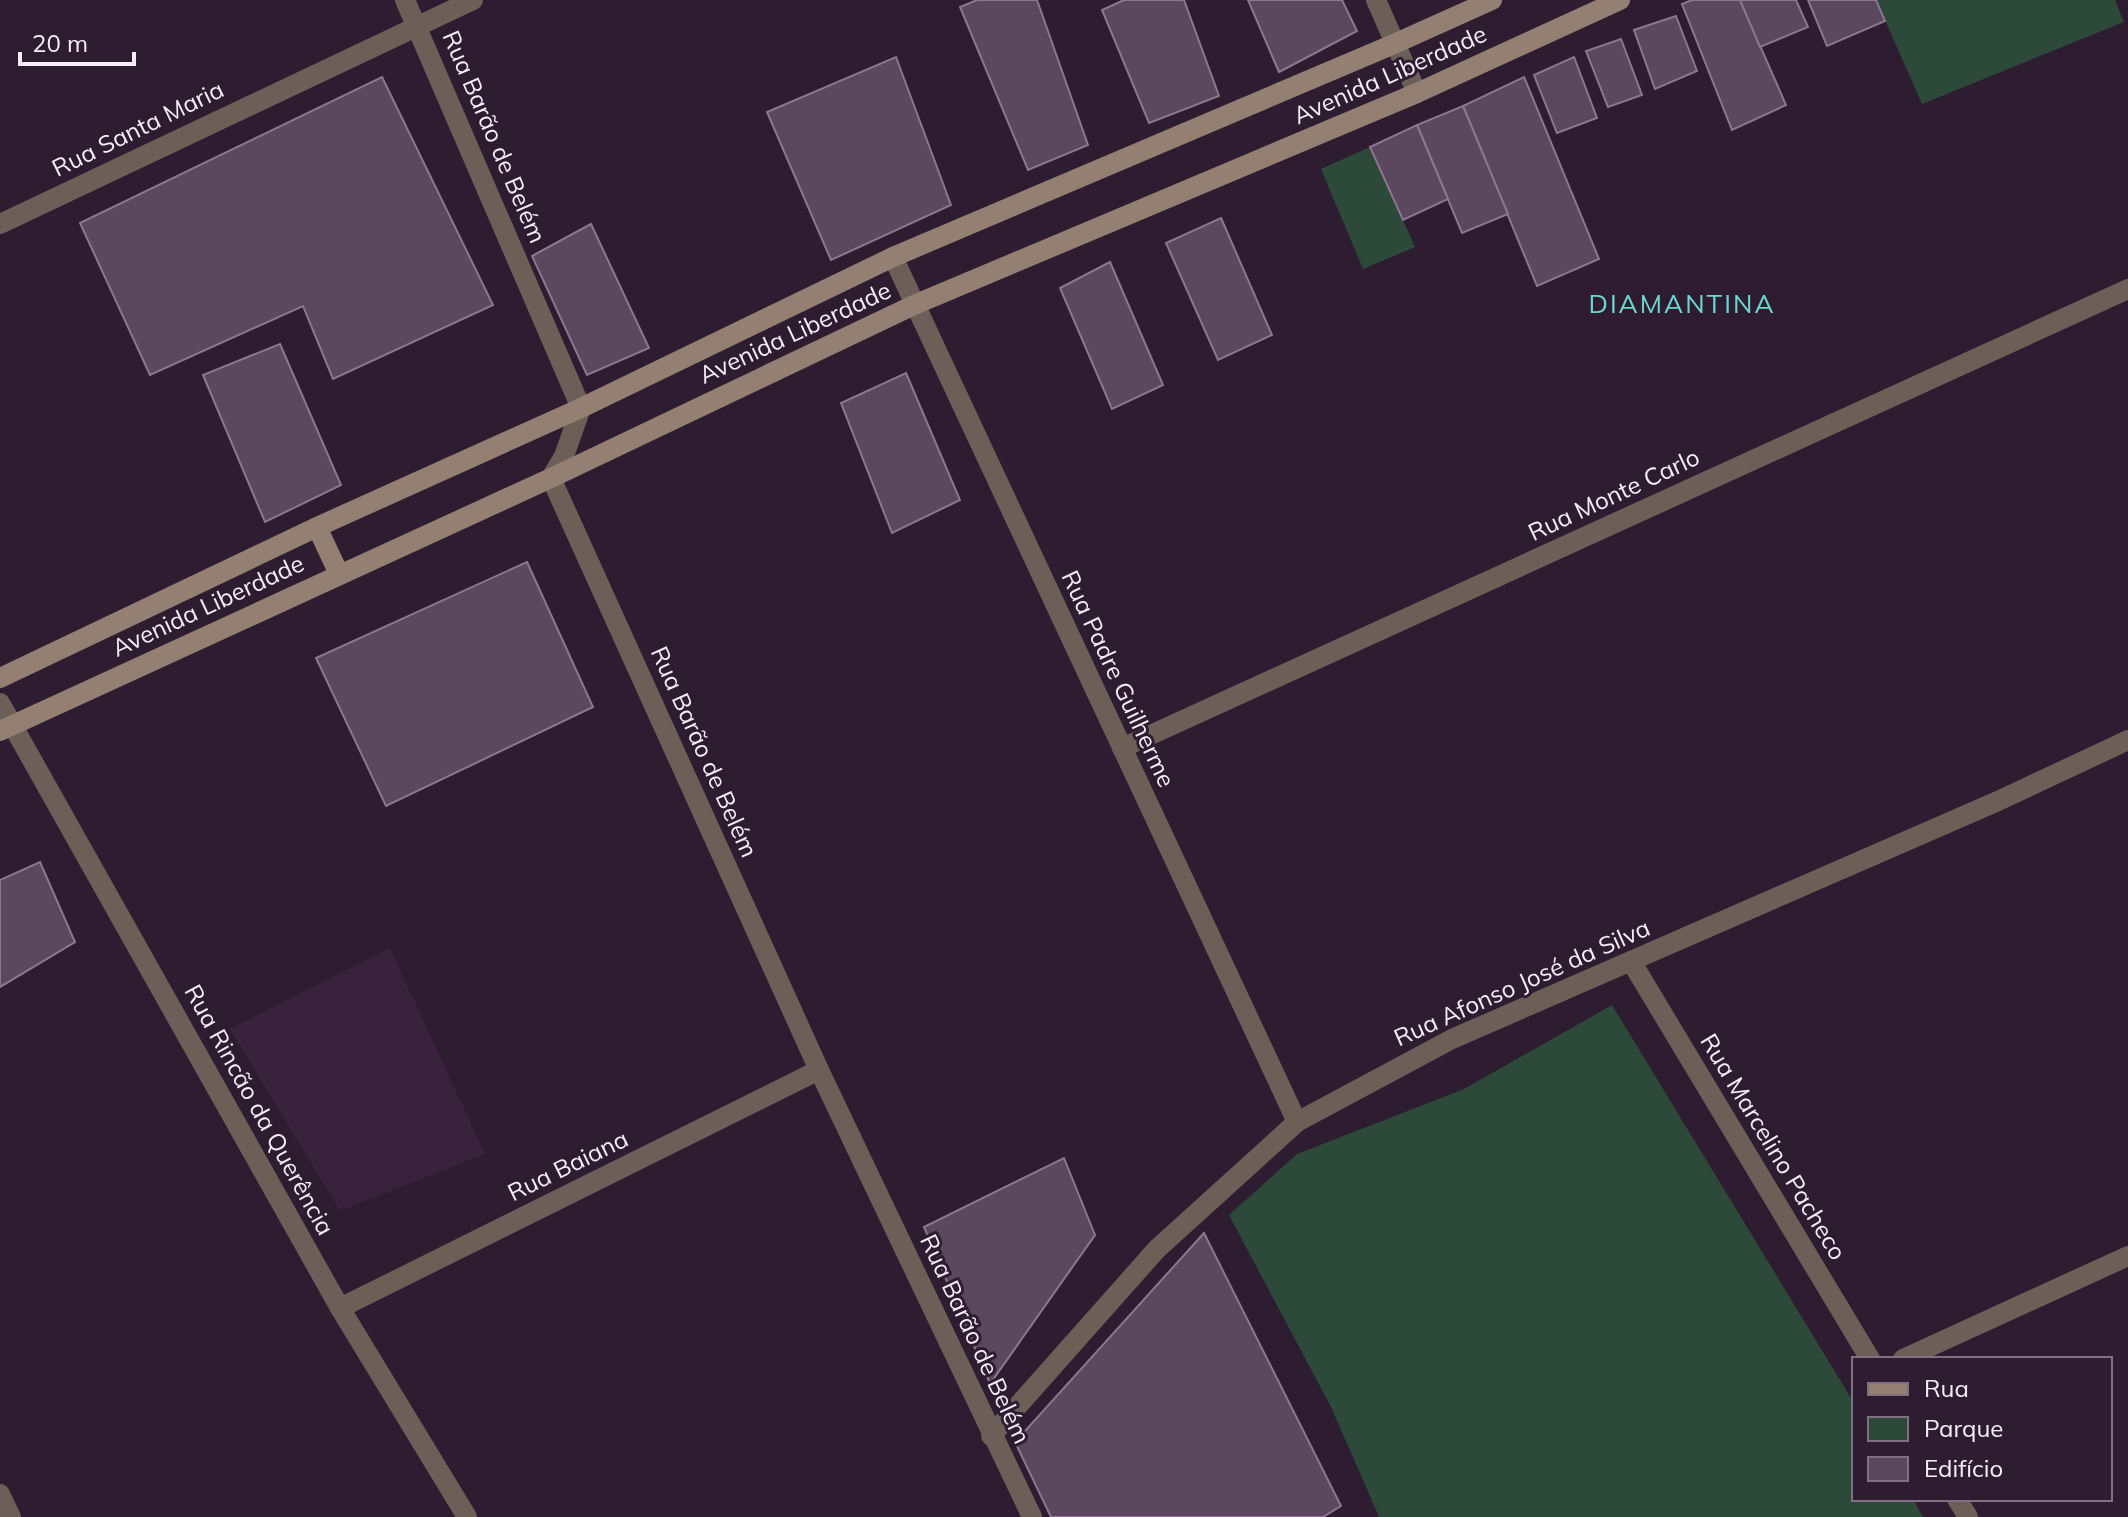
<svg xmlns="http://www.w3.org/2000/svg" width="2128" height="1517" font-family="Mulish,sans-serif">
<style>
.built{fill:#39223c}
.green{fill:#2c4939}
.building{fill:#5b475e;stroke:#8d7690;stroke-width:2}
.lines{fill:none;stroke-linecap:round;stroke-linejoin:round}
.minor{stroke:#6b5f57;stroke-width:20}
.tertiary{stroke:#6b5f57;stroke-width:20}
.secondary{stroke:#948073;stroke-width:20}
.labels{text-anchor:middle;stroke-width:6;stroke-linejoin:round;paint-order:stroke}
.street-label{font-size:24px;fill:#f9edfb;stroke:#2e1c31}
.neighbourhood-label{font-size:26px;letter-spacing:2px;fill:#6cd7ce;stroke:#2e1c31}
</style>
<rect width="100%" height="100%" fill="#2e1c31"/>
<path class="built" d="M390,948L485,1154L340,1211L230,1029Z"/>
<g class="green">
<path d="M1876,0H2115L2124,22L1922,104Z"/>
<path d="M1370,147L1415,247L1363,269L1321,169Z"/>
<path d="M1612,1005L1854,1403V1499H1913L1923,1517H1379L1331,1407L1229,1215L1297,1154L1464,1089Z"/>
</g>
<g class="building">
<path d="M977,0H1037L1088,145L1028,170L960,7Z"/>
<path d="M1124,0H1184L1219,96L1149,123L1102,10Z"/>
<path d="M1248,0H1342L1357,31L1279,72Z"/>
<path d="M1692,0H1740L1786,105L1732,130L1682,4Z"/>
<path d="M1740,0H1796L1808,27L1760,47Z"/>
<path d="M1808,0H1876L1885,21L1827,46Z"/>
<path d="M1676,16L1697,71L1655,89L1634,30Z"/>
<path d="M1621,39L1642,95L1608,107L1586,51Z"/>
<path d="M896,57L951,205L831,260L767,112Z"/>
<path d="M1574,57L1597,118L1557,133L1534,75Z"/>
<path d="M382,77L493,305L333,379L303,306L150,375L80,223Z"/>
<path d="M1524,77L1599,259L1537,286L1463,106Z"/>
<path d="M1463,106L1508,214L1462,233L1417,125Z"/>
<path d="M1417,125L1448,199L1403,220L1370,147Z"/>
<path d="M1221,218L1272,335L1218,360L1166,243Z"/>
<path d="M591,224L649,348L587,375L532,256Z"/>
<path d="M1110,262L1163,385L1112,409L1060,288Z"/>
<path d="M280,344L341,485L265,522L203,375Z"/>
<path d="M906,373L960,500L892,533L841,403Z"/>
<path d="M527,562L593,707L386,806L316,658Z"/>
<path d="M40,862L75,942L0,987V880Z"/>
<path d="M1064,1158L1095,1235L990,1384L924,1227Z"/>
<path d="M1204,1233L1341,1506L1323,1517H1051L1015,1442Z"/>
</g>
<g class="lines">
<g class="minor">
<path d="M405,0L581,408"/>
<path d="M1376,0L1417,93"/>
<path d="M0,224L473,0"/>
<path d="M893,257L1297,1122"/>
<path d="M1122,748L2128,289"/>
<path d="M1631,961L1870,1359"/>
<path d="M819,1070L1032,1517"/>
<path d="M1903,1359L2128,1256"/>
<path d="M991,1436L1157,1249L1297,1122L1452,1039L1998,801L2128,740"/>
<path d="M0,1494L11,1517"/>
<path d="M1957,1499L1968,1517"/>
</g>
<g class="tertiary">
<path d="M0,703L340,1308L467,1517"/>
<path d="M340,1308L819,1070L551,478L564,456L581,408"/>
</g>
<g class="secondary">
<path d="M317,527L339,574"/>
<path d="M0,678L317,527L581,408L893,257L1394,44L1492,0"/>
<path d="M0,731L551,478L914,305L1417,93L1620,0"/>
</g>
</g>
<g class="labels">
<g class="street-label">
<text transform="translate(1390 75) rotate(-24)" y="8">Avenida Liberdade</text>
<text transform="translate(138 129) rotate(-26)" y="8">Rua Santa Maria</text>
<text transform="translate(494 137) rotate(67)" y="8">Rua Barão de Belém</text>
<text transform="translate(795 333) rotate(-25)" y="8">Avenida Liberdade</text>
<text transform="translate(1614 495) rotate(-25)" y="8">Rua Monte Carlo</text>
<text transform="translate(208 606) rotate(-25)" y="8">Avenida Liberdade</text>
<text transform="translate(1118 679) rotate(65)" y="8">Rua Padre Guilherme</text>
<text transform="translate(704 752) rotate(66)" y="8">Rua Barão de Belém</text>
<text transform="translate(1522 983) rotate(-24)" y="8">Rua Afonso José da Silva</text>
<text transform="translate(259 1110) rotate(61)" y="8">Rua Rincão da Querência</text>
<text transform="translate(1773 1147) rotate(59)" y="8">Rua Marcelino Pacheco</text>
<text transform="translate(568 1166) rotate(-26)" y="8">Rua Baiana</text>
<text transform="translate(975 1339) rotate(65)" y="8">Rua Barão de Belém</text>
</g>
<g class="neighbourhood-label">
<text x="1682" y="313">DIAMANTINA</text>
</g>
</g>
<rect x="1852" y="1357" width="260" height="144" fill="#2e1c31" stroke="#7f7082" stroke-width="2"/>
<rect x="1868" y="1383" width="40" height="12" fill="#948073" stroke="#7f7082" stroke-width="2"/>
<text x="1924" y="1397" font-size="24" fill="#f9edfb">Rua</text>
<rect x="1868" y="1417" width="40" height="24" fill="#2c4939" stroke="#7f7082" stroke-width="2"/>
<text x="1924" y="1437" font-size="24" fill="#f9edfb">Parque</text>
<rect x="1868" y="1457" width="40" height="24" fill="#5b475e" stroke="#7f7082" stroke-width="2"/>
<text x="1924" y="1477" font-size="24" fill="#f9edfb">Edifício</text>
<path d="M20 52v12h114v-12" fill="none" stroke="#f9edfb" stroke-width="4"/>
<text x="32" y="52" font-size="24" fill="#f9edfb" stroke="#2e1c31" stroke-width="6" paint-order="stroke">20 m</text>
</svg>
